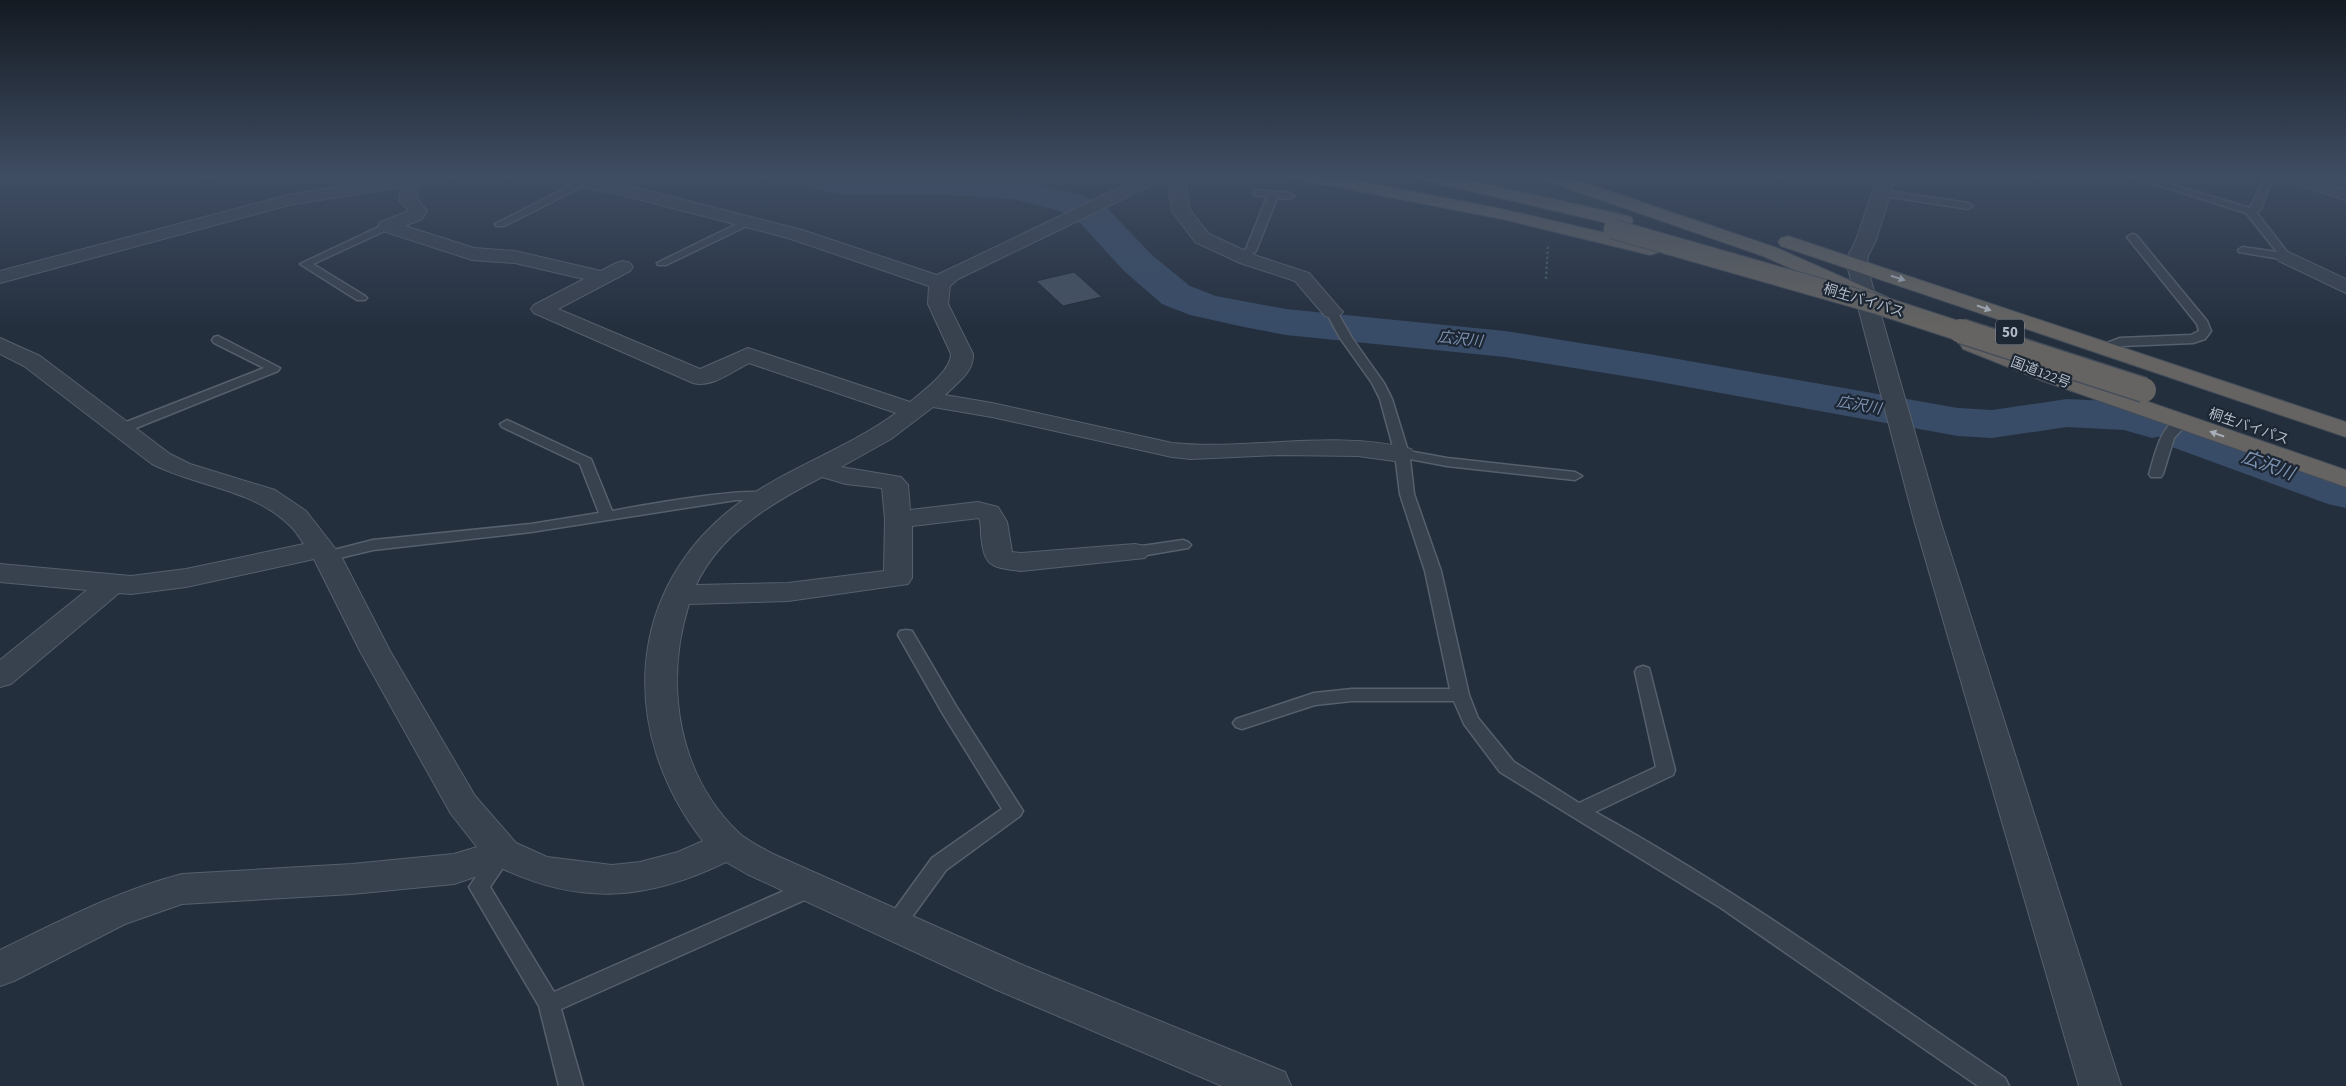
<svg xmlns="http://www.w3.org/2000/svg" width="2346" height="1086" font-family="'Source Sans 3','Noto Sans JP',sans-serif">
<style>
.green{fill:#263c3f}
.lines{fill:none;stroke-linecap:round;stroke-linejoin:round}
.stream{stroke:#394c67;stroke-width:6}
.river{fill:#394c67;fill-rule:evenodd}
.building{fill:#455162;stroke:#1f2835}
.service-casing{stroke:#565f6c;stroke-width:3}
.minor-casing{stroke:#565f6c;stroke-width:2}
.trunk-casing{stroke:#434c59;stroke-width:2}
.path{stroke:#44595c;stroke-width:2.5;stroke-dasharray:2.5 2.5;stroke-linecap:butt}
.service{fill:#38414e;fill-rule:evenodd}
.minor{fill:#38414e;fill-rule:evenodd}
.trunk{fill:#656462;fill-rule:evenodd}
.trunk-bridge-far1-casing{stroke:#434c59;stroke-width:21;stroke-linecap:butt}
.trunk-bridge-casing{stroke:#434c59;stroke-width:27;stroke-linecap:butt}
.trunk-bridge-far1{stroke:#656462;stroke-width:19}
.trunk-bridge{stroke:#656462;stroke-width:24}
.oneway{fill:#a8afba}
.labels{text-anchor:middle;stroke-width:4.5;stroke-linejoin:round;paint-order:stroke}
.far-street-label{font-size:14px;fill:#b4bcc9;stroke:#1d2633}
.shield{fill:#1d2633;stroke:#878f9c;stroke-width:1}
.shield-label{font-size:15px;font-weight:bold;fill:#b4bcc9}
.far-water-label{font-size:15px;font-style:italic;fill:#7c92b1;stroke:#1d2633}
.water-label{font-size:18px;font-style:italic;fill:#7c92b1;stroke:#1d2633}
</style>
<rect width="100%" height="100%" fill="#242f3e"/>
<path class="green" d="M1440,175H1520L1619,207L1623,217Z"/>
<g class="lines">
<path class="stream" d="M2332,177L2346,180"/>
<path class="river" d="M784,175H949L1013,179L1084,196L1107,208L1152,255L1190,286L1216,296L1286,309L1505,331L1649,354L1958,408L1992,410L2067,399L2131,402L2169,414L2176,424L2174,426L2189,423L2206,427L2346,476V508L2328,504L2172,447L2165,437L2167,435L2152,438L2124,430L2067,427L1992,438L1958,436L1649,380L1505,357L1286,335L1244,327L1190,315L1162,304L1124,271L1081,224L1060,211L1013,199L947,195H843L789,182Z"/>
</g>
<path class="building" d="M1074,272L1102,297L1063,306L1036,281Z"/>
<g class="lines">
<g class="service-casing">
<g id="service">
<path d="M195,175H216L211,178L190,180V176Z"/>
<path d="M1837,175H1847L1843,184L1835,182Z"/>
<path d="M2126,175H2140L2250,208L2265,178L2269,175H2281L2270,184L2261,209L2256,212L2291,257L2286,260L2239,252L2238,250L2243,247L2277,252L2246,213Z"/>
<path d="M584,179L589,182L587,184L504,226H496L495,224Z"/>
<path d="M1257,190L1289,193L1294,196L1289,199L1277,198L1256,251L1245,259H1237V255L1246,249L1267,197L1254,195V191Z"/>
<path d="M1881,190L1968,203L1973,206L1968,209L1878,195V191Z"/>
<path d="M749,218L754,221L753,223L666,265H658L657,263Z"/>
<path d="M387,223L392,226L391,228L313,264L365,296L367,298L365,300H357L300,264Z"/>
<path d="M2132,234L2136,235L2207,321L2211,331L2205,339L2193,343L2122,346L2107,352H2099L2097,349L2099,346L2120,338L2191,335L2199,331L2197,324L2127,237Z"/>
<path d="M1332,309L1336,310L1352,338L1384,383L1392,399L1408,451L1447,458L1575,472L1582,476L1575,480L1447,466L1410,459L1414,494L1441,571L1469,695L1478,718L1514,762L1579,803L1656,767L1635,672L1637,668L1643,666L1649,668L1675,770L1673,775L1595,812C1738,890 1870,987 2005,1078L2009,1086H1978L1721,908L1500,772L1464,724L1454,701H1352L1315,705L1242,729L1236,727L1233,723L1236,719L1314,693L1352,689H1450L1425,571L1400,494L1395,454L1380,399L1372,383L1340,338L1326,312Z"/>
<path d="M218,336L280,368L278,371L126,432H116L114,429L116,426L264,368L214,343L212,340L214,337Z"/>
<path d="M2182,418L2189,422L2174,438L2163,474L2161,477H2151L2149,474C2155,456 2160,423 2182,418Z"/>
<path d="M507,420L591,459L612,511C635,507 765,482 775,496L768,500H736L531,532L373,550L327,561L322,559L319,556L322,553L373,540L531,524L599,513L580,464L502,427L500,424Z"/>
<path d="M1183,540L1188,542L1191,545L1188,548L1135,557L1127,552L1135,547Z"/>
<path d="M906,630L912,631L956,706L1023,811L1020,816L946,870L901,932L894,935L887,932L884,926L887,920L932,858L1002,809L943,714L898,635L900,631Z"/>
<path d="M501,848L508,850L511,856L490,887L554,992L804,882L811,880L818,882L821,888L818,894L561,1009L583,1086H559L539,1006L469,887L494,850Z"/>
</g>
</g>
<g class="minor-casing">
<g id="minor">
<path d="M407,175H454L451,179L419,184L417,199L427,211L422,219L405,226L474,248L515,251L601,271L616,263L623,261L630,263L633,267L630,271L558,309L700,369L748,348L910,402C923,391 951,371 951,354L928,304L929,286L788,238L622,195L544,179L541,175H575L629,186L802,230L937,275L1146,175H1180L1185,179L1190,210L1209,234L1254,255L1309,273L1339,308L1343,312L1339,316L1332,318L1325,316L1295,281L1240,263L1195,242L1172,211L1168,183L1160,181L958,279L950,286L948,304L973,354C974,372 957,383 945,395L992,403L1172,443C1250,451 1333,429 1411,449L1415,454L1411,459L1402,462L1358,456L1280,455L1191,459L1172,457L992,417L933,407L891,439L841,467L901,477L908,485L910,510L978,502L998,507L1007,522L1012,552L1021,553L1135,544L1145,546L1149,552L1145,558L1021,571C990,567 984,567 981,534C981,528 981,523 979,518L912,526V578L908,584L788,601L689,604C664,683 677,775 740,834C750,842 762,848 773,854L1025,966L1285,1072L1291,1086H1222L997,990L747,874L726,862C648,900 581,906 501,868L454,884L352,894L182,904L125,924L14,981L0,986V950C60,921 117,891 182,874L352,864L454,854L477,847L451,814L360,651L314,559L186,587L131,594L119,593L11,684L0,687V660L87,590L0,582V564L131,576L186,569L304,544C299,537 294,528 287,523C251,489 195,486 152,464L24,366L0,354V338L40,356L170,454L190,464L275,490L306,511L341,556L390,651L475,796L516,843L547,857L612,865L640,862L678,852L703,841C618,732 624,588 739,503C789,467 847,449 896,413L749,363C733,371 712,388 693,383L534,313L531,309L534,305L584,279L515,263L472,260L380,230L378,226L380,222L409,211L399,200L401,187L289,205L0,283V271L288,195ZM822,477L846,484L882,488L885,519L884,571L788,583L696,585C720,533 773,502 822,477Z"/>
<path d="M1878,175H1896L1876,240L1868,256L1867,265L1870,277L1940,520L2121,1086H2079L1914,520L1847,265L1848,256L1856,240Z"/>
<path d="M2274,175H2300L2346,189V200L2277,179Z"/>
<path d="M2286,251L2346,279V293L2279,261L2276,257L2279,253Z"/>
</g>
</g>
<g class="trunk-casing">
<g id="trunk">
<path d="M1292,175H1327L1502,209L1657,245L1660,249L1657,253L1650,255L1502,219L1301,180L1295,179Z"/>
<path d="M1415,175H1446L1624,215L1631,217L1633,221L1631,225L1624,227L1424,180L1418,179Z"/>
<path d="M1537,175H1562L1777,248L1887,297L1890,301L1887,305L1880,307L1873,305L1763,256L1540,179Z"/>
<path d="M1788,236L2346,422V437L1781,246L1778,242L1781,238Z"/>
<path d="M1971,337L2059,371L2346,470V487L2043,381L1963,349L1960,344L1963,339Z"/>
</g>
</g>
<path class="path" d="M1546,279L1548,244"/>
<use href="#service" class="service"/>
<use href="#minor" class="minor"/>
<use href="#trunk" class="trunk"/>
<g class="trunk-bridge-far1-casing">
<path id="trunk-bridge-far1" d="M1613,229L1876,304L1965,333"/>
</g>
<g class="trunk-bridge-casing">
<path id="trunk-bridge" d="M1961,331L2144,390"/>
</g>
<use href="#trunk-bridge-far1" class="trunk-bridge-far1"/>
<use href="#trunk-bridge" class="trunk-bridge"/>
</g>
<defs><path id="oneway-solid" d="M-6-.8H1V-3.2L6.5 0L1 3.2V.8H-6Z" transform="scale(1.25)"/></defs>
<g class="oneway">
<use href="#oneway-solid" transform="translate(1898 278) rotate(18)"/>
<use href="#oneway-solid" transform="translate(1984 308) rotate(19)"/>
<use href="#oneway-solid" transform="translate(2217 434) rotate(-161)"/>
</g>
<linearGradient id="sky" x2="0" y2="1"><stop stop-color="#141a22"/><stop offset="0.54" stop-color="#3f4d63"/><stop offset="1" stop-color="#3f4d63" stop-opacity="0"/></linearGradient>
<rect width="2346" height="327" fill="url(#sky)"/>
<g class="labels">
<g class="far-street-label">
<text transform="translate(1864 300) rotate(17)" y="5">桐生バイパス</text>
<text transform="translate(2041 372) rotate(21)" y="5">国道122号</text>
<text transform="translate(2249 426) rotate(19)" y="5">桐生バイパス</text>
</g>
<rect class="shield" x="1996" y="319.5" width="28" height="25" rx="4"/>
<g class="shield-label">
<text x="2010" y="337">50</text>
</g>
<g class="far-water-label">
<text transform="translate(1460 339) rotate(6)" y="5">広沢川</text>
<text transform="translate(1859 405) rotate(10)" y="5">広沢川</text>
</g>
<g class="water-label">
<text transform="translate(2268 465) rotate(20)" y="6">広沢川</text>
</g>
</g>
</svg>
